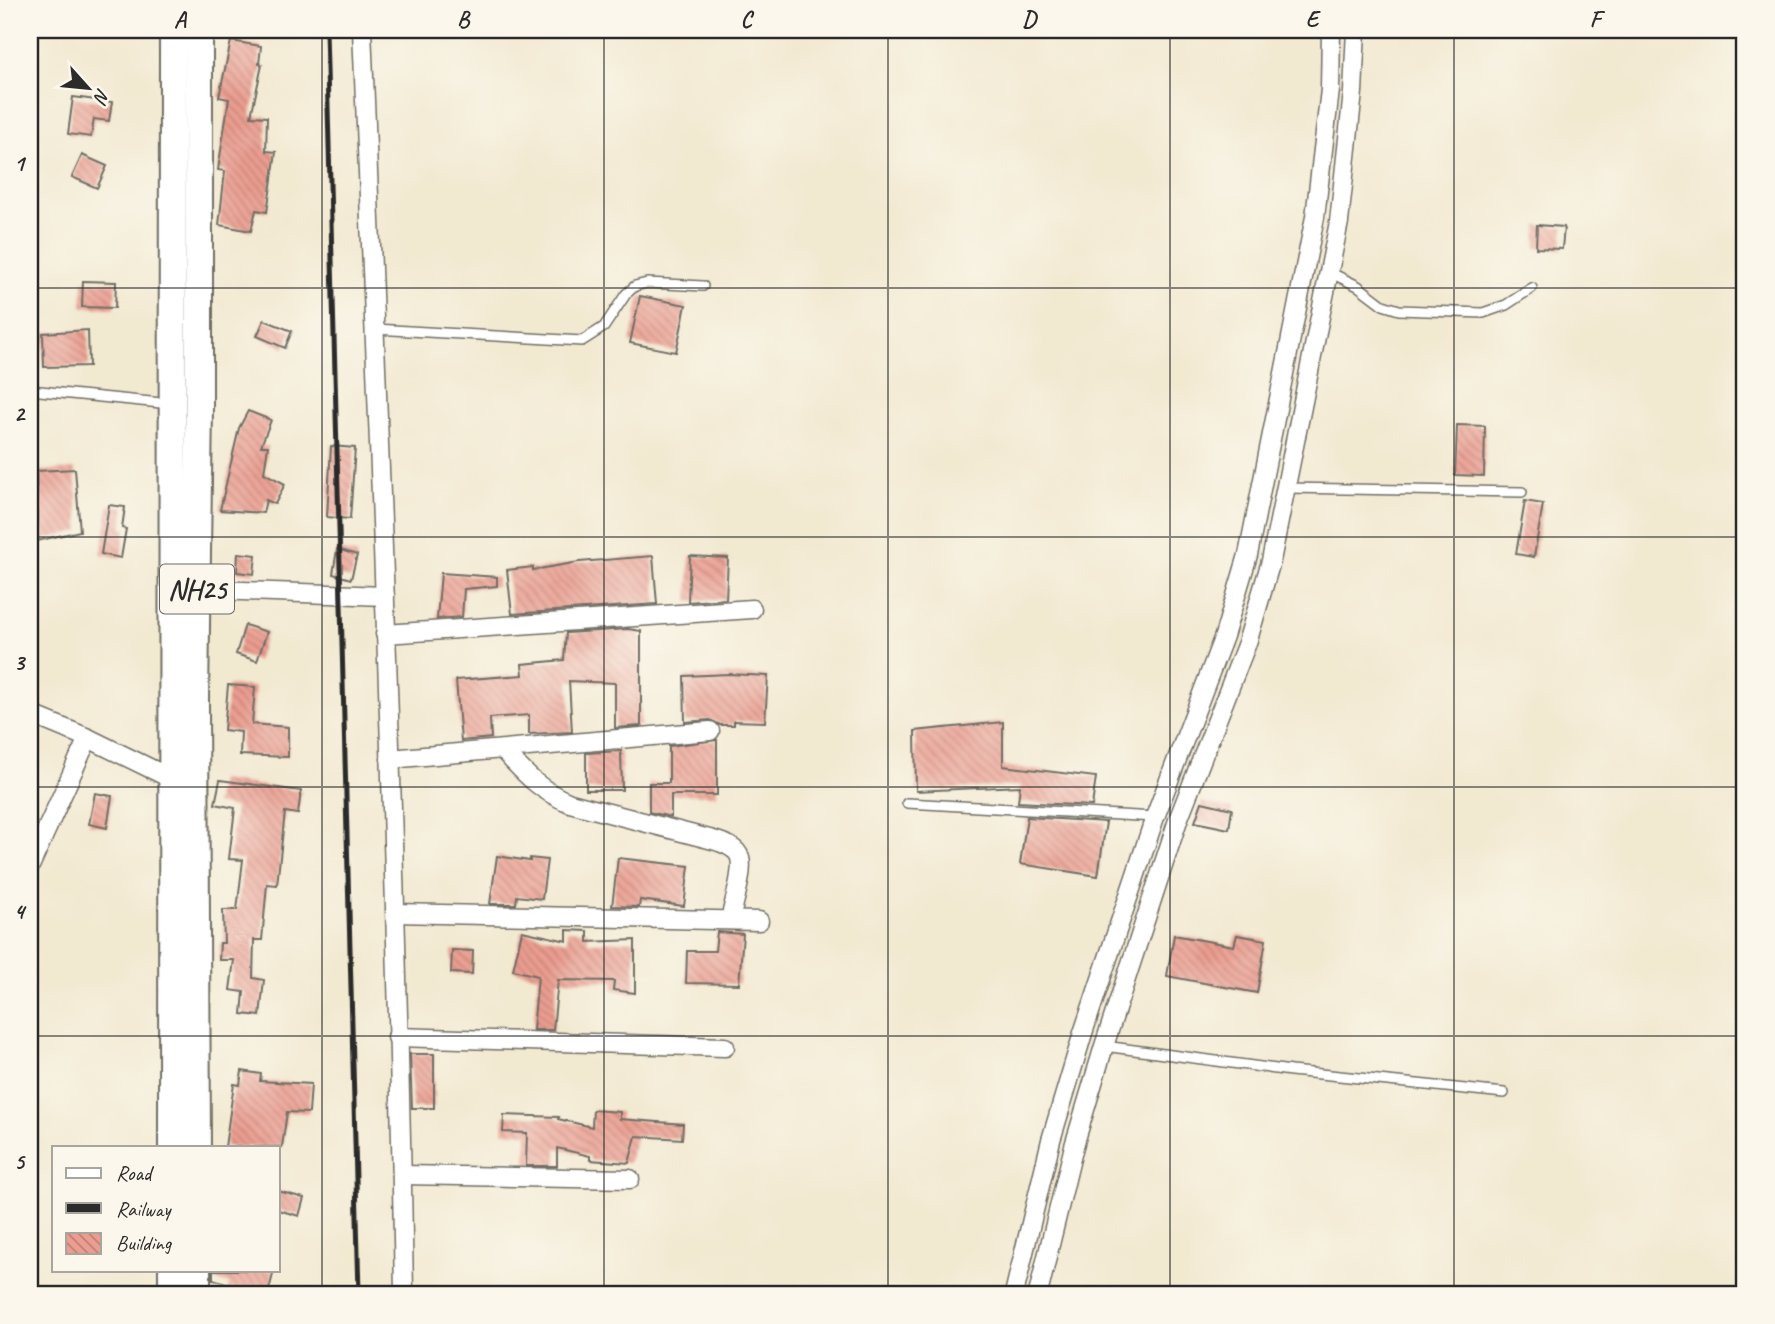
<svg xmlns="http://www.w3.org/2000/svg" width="1775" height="1324" font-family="Caveat,sans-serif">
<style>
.building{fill:url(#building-back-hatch)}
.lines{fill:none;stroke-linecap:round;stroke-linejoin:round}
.service-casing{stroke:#716e65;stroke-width:12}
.minor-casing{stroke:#716e65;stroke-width:21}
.primary-casing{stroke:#716e65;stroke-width:30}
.service{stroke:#fff;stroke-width:9}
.minor{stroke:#fff;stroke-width:18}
.primary{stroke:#fff;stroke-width:26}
.rail{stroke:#2b2b2b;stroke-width:5}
.grid{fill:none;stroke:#2b2b2b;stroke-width:2;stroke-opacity:0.55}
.labels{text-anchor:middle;stroke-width:7;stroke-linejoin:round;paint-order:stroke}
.shield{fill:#fbf7ec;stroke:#696865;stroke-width:2}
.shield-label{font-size:28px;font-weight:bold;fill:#2b2b2b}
.neatline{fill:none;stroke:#2b2b2b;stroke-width:2.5}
.grid-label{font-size:23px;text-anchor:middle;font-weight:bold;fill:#2b2b2b}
</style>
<defs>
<pattern id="building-back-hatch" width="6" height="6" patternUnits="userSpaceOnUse" patternTransform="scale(1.75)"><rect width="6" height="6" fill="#eb9d90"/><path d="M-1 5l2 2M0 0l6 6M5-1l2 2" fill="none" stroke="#bf8076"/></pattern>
</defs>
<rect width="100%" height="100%" fill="#fbf7ec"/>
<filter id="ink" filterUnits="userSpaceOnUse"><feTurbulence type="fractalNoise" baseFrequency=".0143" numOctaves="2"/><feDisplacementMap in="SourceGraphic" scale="14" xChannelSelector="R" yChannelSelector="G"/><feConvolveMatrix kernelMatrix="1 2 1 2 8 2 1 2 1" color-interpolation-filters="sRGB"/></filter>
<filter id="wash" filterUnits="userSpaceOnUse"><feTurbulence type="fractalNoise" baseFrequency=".00686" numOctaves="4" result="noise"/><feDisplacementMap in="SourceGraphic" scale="28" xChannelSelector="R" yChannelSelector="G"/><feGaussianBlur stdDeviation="1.57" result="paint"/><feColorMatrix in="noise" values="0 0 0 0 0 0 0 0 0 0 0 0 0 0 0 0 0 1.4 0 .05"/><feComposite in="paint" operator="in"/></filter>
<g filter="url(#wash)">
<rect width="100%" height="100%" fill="#f2e9d1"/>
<g id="blocks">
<g class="building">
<path d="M231,41L261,46L259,64L262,65L251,116L267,117L266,151L276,152L267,212L256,210L251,231L219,225L225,171L218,170L229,99L219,97Z"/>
<path d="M73,97L112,102L109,121L94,119L91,137L68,134Z"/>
<path d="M82,155L107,166L97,188L72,177Z"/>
<path d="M1537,225L1564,227L1562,249L1536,248Z"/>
<path d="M83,281L116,282L115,308L82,307Z"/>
<path d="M640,296L686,305L676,352L630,343Z"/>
<path d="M264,320L292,331L285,348L257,336Z"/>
<path d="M88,330L89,366L44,367L43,333Z"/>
<path d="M248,411L271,420L261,446H268L264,473L285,484L275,504L266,500L263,513L220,510L239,428Z"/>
<path d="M1457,425L1485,426L1484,476L1455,475Z"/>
<path d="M331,446L355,448L350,519L327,517Z"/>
<path d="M75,469L80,531L37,541L36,471Z"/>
<path d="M1525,501L1543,504L1534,557L1516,554Z"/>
<path d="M109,505L125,507L122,528L126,529L121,558L101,554Z"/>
<path d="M337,549L357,555L351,579L333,574Z"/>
<path d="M238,553L256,555L254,574L237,572Z"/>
<path d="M653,556L657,604L512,614L507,570L533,567V570L579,562Z"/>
<path d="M690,556L728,558L726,599L688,602Z"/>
<path d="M441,573L497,577V586L464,589L462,617L437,619Z"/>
<path d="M245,625L267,632L257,661L236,654Z"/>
<path d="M628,629L641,631V726L615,728V683L569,681L572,732L529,734V715L490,718L491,738L461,741L456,680L523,675L522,664L564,660L566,633Z"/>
<path d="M729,674L768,676L765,722L734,721V725H720L710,720L685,722L684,676Z"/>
<path d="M228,685L255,687L252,724L288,727V757L240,755L241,732L224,730Z"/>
<path d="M1003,722V766L1096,777L1092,806L1018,802L1020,786L916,791L915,731Z"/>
<path d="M717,740V795H671V817L649,812V783H669V746Z"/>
<path d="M621,751L622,790H586V753Z"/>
<path d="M220,780L301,791L298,814L285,812L277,885L267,884L262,940H254L253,978L264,980L260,1016L242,1014L244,992L230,990L234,960H219L220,943H224L223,910H237L243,860L229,859L235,808L215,804Z"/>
<path d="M95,793L112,796L107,828L89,824Z"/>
<path d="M1202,802L1232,809L1229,829L1195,822Z"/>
<path d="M1027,817L1106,822L1098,876L1020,864Z"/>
<path d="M497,856L530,861V858L547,860L542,899L517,896L516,904H490Z"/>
<path d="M618,858L689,866L684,906L640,900L639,907L612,906Z"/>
<path d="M567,930L588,931V942L635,940V993L613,990L614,981L558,980L553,1030H533L538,976L513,970L522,931L567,941Z"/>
<path d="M717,932L743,934L739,984L686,983L687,951H715Z"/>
<path d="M1174,935L1234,946L1237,935L1266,940L1257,993L1167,976Z"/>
<path d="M452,950L473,951L472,974L451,973Z"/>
<path d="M410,1054H434V1108H412Z"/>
<path d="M242,1071L261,1074L260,1081L311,1084L309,1113L287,1112L282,1147H225L234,1084L240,1085Z"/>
<path d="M593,1110L620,1112V1119L683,1124L682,1139L636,1136L629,1163L590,1160V1156L557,1148V1166H526L527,1133L503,1132L504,1115L559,1117L558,1119L592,1127Z"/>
<path d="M278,1191L304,1198L299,1216L278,1210Z"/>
<path d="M213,1270H274L268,1294H227L229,1284L213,1279Z"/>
</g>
</g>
</g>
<g filter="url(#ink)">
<use href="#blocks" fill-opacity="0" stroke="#716e65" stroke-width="2"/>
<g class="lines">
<g class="service-casing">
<g id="service">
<path d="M1329,272L1358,286L1383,305L1399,310L1483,313L1506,305L1532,288"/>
<path d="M375,329L582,341L604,327L626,294L635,286L647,283L703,286"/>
<path d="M30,390L171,404"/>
<path d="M1287,488L1522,492"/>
<path d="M907,803L1155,817"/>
<path d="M1104,1046L1291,1071L1504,1093"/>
</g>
</g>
<g class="minor-casing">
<g id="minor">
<path d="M362,30C380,451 397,873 404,1294"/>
<path d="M186,589L385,596"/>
<path d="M385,634L752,609"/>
<path d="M30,714L88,738L172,779"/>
<path d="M503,750C525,774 539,790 570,803L713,840C723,843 737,847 740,858C744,872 733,905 730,920"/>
<path d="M390,759L710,731"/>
<path d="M30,866L88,738"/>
<path d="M396,913L759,921"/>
<path d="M397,1037L725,1047"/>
<path d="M402,1175L630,1179"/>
<path d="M1014,1294L1051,1140L1083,1033L1155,817L1224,636L1248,555L1315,217L1330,90L1331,30"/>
<path d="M1038,1294L1074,1146L1104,1046L1178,820L1247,643L1271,561L1339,222L1353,92L1356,30"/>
</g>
</g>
<g class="primary-casing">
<g id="primary">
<path d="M172,1147L173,30"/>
<path d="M197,1147L195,700L199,406V30"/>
<path d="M197,1270V1294"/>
<path d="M172,1294V1270"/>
</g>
</g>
<use href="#service" class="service"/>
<use href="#minor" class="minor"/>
<use href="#primary" class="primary"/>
<path class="rail" d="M326,30L359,1294"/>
</g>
</g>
<path class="grid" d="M322,30V1294M604,30V1294M888,30V1294M1170,30V1294M1454,30V1294M30,288H1745M30,537H1745M30,787H1745M30,1036H1745"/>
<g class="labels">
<rect class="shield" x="160" y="564.5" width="74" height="49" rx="5"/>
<g class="shield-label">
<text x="197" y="599">NH25</text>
</g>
</g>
<rect width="1775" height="1324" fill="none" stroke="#fbf7ec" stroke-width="77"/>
<rect x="52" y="1146" width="228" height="126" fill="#fbf7ec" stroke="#a8a59f" stroke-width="2"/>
<rect x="66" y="1168" width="35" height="10" fill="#ffffff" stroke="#a8a59f" stroke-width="2"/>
<text x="116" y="1180" font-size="21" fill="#2b2b2b">Road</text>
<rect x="66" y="1203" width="35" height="10" fill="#2b2b2b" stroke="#a8a59f" stroke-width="2"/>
<text x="116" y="1216" font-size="21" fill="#2b2b2b">Railway</text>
<rect x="66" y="1233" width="35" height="21" fill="url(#building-back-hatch)" stroke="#a8a59f" stroke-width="2"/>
<text x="116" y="1250" font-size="21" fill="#2b2b2b">Building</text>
<g transform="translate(88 88) rotate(117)" stroke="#fbf7ec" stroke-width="5" paint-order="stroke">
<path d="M0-5L12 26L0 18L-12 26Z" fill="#2b2b2b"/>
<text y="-10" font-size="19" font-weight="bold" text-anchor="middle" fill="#2b2b2b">N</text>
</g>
<rect x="38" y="38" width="1698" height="1248" class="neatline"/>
<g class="grid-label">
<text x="180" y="27">A</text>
<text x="463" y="27">B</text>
<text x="746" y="27">C</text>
<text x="1029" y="27">D</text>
<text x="1312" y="27">E</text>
<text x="1595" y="27">F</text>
<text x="19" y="171">1</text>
<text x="19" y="421">2</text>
<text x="19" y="670">3</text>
<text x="19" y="919">4</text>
<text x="19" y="1169">5</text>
</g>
</svg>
